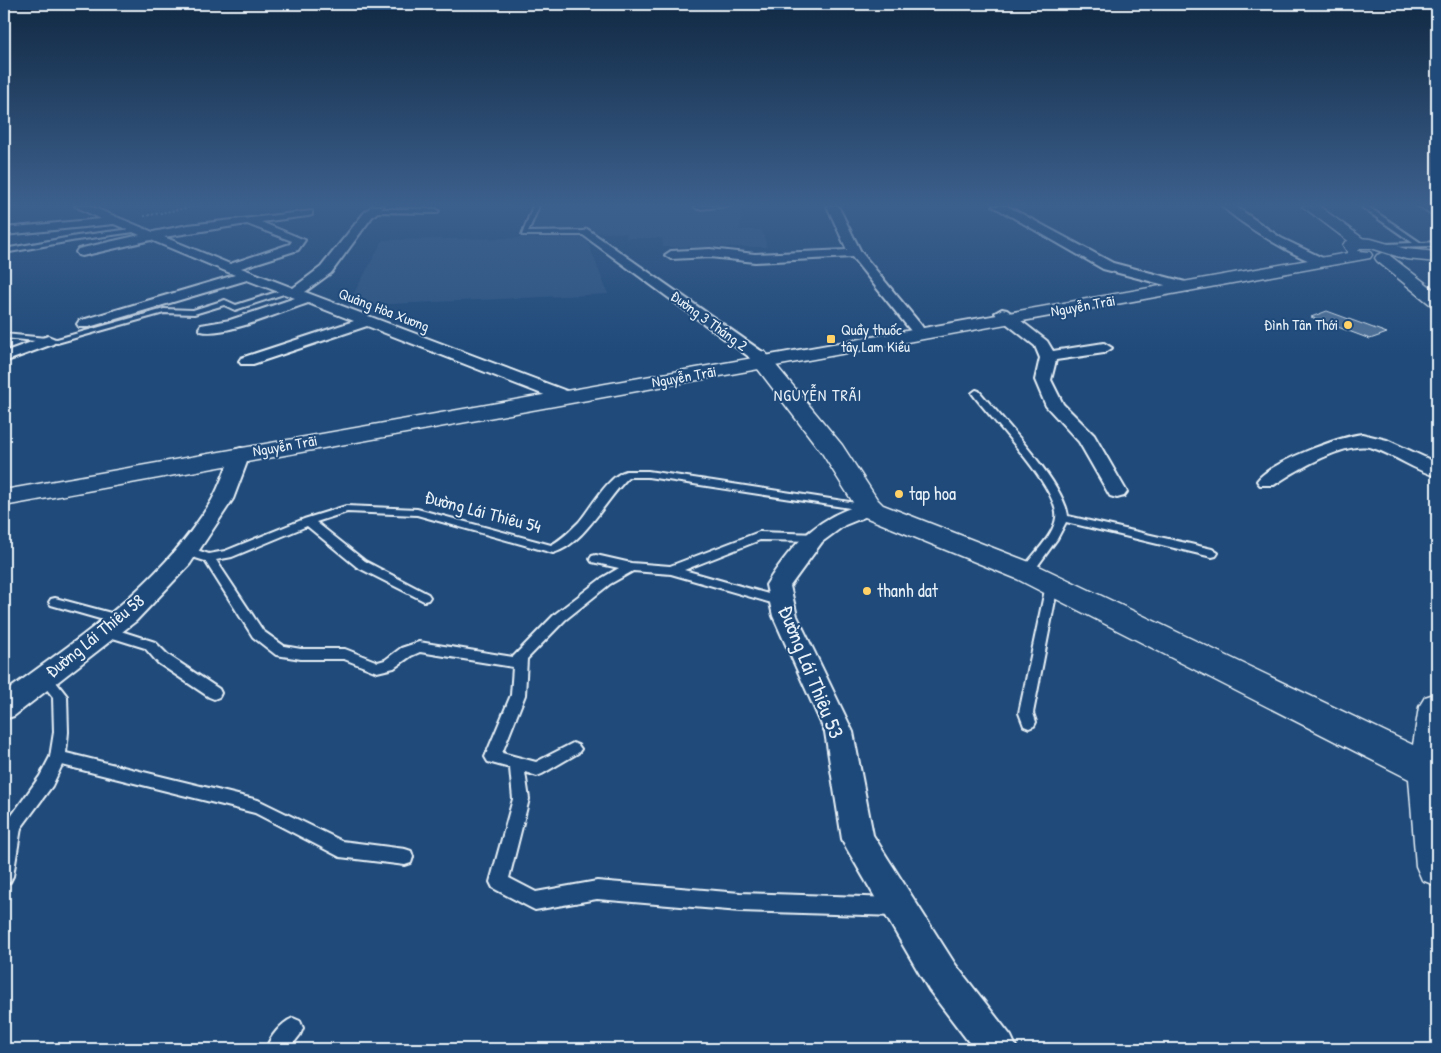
<svg xmlns="http://www.w3.org/2000/svg" width="1441" height="1053" font-family="'Patrick Hand',sans-serif">
<style>
.built{fill:#2e5683}
.building{fill:#517399;stroke:#e8f1f8}
.lines{fill:none;stroke-linecap:round;stroke-linejoin:round}
.service-casing{stroke:#e8f1f8;stroke-width:4}
.minor-casing{stroke:#e8f1f8;stroke-width:4}
.tertiary-casing{stroke:#e8f1f8;stroke-width:3}
.secondary-casing{stroke:#e8f1f8;stroke-width:3}
.path{stroke:#e8f1f8;stroke-width:2;stroke-dasharray:2 2;stroke-linecap:butt}
.service{fill:#1f4a7a;fill-rule:evenodd}
.minor{fill:#1f4a7a;fill-rule:evenodd}
.tertiary{fill:#1f4a7a;fill-rule:evenodd}
.secondary{fill:#1f4a7a;fill-rule:evenodd}
.poi-dot{fill:#ffd166;stroke:#1f4a7a;stroke-width:2}
.labels{text-anchor:middle;stroke-width:4;stroke-linejoin:round;paint-order:stroke}
.far-street-label{font-size:15px;fill:#e8f1f8;stroke:#1f4a7a}
.far-poi-label{font-size:15px;fill:#e8f1f8;stroke:#1f4a7a;text-anchor:end}
.far-neighbourhood-label{font-size:16px;letter-spacing:1px;fill:#e8f1f8;stroke:#1f4a7a}
.poi-label{font-size:18px;fill:#e8f1f8;stroke:#1f4a7a;text-anchor:start}
.street-label{font-size:18px;fill:#e8f1f8;stroke:#1f4a7a}
.near-street-label{font-size:21px;fill:#e8f1f8;stroke:#1f4a7a}
</style>
<rect width="100%" height="100%" fill="#1f4a7a"/>
<filter id="ink" filterUnits="userSpaceOnUse"><feTurbulence type="fractalNoise" baseFrequency=".02" numOctaves="2"/><feDisplacementMap in="SourceGraphic" scale="10" xChannelSelector="R" yChannelSelector="G"/><feConvolveMatrix kernelMatrix="1 2 1 2 8 2 1 2 1" color-interpolation-filters="sRGB"/></filter>
<g filter="url(#ink)">
<g class="built">
<path d="M539,206H742L740,230H762L767,247H663L662,238H626L627,233L525,232Z"/>
<path d="M586,237L608,294L347,306L383,240Z"/>
</g>
<path class="building" d="M1327,311L1387,333L1370,339L1311,317Z"/>
<g class="lines">
<g class="service-casing">
<g id="service">
<path d="M533,206H539L528,232L587,231L590,233L587,235H522Z"/>
<path d="M730,206L698,209L695,207L696,206Z"/>
<path d="M1360,206H1367L1421,243L1437,242V246L1383,247V245L1385,244L1413,243Z"/>
<path d="M1418,206H1426L1437,214V218Z"/>
<path d="M373,209H436L439,211L436,213L371,212L370,211Z"/>
<path d="M139,228L141,229V231L77,240L4,253V249L77,236Z"/>
<path d="M286,289L293,291L235,310L224,305L194,314L164,313L57,343L4,338V334L57,339L164,309L193,310L225,300L236,305Z"/>
<path d="M976,390L979,391C1002,419 1064,483 1068,516L1212,549L1218,553L1216,556L1212,557L1066,522L1057,539L1031,575H1023L1021,572C1031,555 1053,538 1056,518C1061,490 989,417 972,393Z"/>
<path d="M626,471H648L869,505L874,508L869,511L648,477H629C606,498 584,545 553,553L417,515L347,512L316,522L365,561L428,594L430,597L428,600L424,601L357,567L307,526L232,557L216,560L263,631L284,646L301,649H345L378,662L385,660L401,648L419,642L513,657L555,614L602,578L619,568L592,562L590,559L592,556L596,555L631,563L670,566L759,532L818,534L820,537L818,540L814,541L760,540L684,570L786,599L788,602L786,605L782,606L671,574L633,571L610,584L565,620L527,659L525,695L502,753L536,762L573,743L578,745L581,749L578,753L542,774L537,776L525,772L529,799L509,878L536,892L597,881L740,893L895,898L901,901L904,907L901,913L895,916L740,911L597,899L535,910L529,907L493,888L490,882L513,799L510,768L488,762L485,757L511,695L513,667L420,652L411,656L394,668L377,672L344,659H301L276,655L253,637L205,561L183,554L181,551L187,547L209,554L225,551L304,519L346,506L417,509L551,545C562,539 570,531 579,522C590,509 609,475 626,471Z"/>
<path d="M1052,581L1056,582L1058,585L1033,713L1036,722L1034,726L1029,728L1024,726L1019,713L1046,585L1048,582Z"/>
<path d="M55,598L126,617L127,620L126,623L121,625L51,605L49,602L51,599Z"/>
<path d="M105,626L155,642L168,655L219,689L221,693L219,697L214,699L209,697L158,663L145,648L100,634L98,631L100,628Z"/>
<path d="M44,672L49,673L67,696L68,732L66,753L258,800L342,841L405,849L411,851L413,857L411,863L405,865L340,857L255,813L62,765L52,786L21,828L13,876L10,882L4,884L5,825L40,776L50,757L54,732L53,697L37,677L39,673Z"/>
<path d="M293,1018L300,1021L303,1028L300,1035L289,1049H266C270,1037 281,1023 293,1018Z"/>
</g>
</g>
<g class="minor-casing">
<g id="minor">
<path d="M75,206H90L153,232L188,225L312,211V215L308,216L261,222L305,240L298,250L241,268L293,288L321,267L364,213L372,206H384L372,217L331,273L305,292L572,393L575,397L572,401H560L367,326L253,364H241L239,361L241,358L354,321L308,303C283,311 225,337 201,331L199,328L201,325L230,320L295,298L247,280L89,327H79L77,324L79,321L235,275L151,240L82,256L78,255L76,252L78,249L140,235L114,224L4,235V228L101,219ZM247,224L292,241L290,244L230,264L164,237Z"/>
<path d="M827,206H838L861,252L921,325L923,328L921,331H911L852,257L755,262L710,257L671,259L665,255L671,251L710,249L755,254L847,250Z"/>
<path d="M993,206H1007L1113,263L1193,284L1195,287L1188,291L1103,269Z"/>
<path d="M1222,206H1235L1281,238L1331,262L1329,265C1311,269 1236,221 1222,206Z"/>
<path d="M587,229L764,353L766,356L764,359H752L583,235L581,233Z"/>
<path d="M1002,309L1007,310L1047,341L1053,351L1104,343L1112,348L1104,353L1056,360L1051,380L1063,404L1094,435L1127,492L1124,496L1117,498L1110,496L1079,442L1046,406L1035,380L1040,358L1035,346L997,316L995,313Z"/>
<path d="M48,336L53,338L56,341L53,344L4,362V352Z"/>
<path d="M1362,434L1387,440L1437,463V476C1415,471 1395,455 1373,448C1348,439 1295,471 1274,485H1260L1257,481C1270,462 1339,437 1362,434Z"/>
<path d="M241,448L248,450L250,454L233,499L190,564L136,621L14,716L4,719V693C82,636 161,585 212,500C220,486 225,469 232,454L234,450Z"/>
<path d="M870,502L877,504L880,508L877,512L845,525L822,542L790,586L797,616L853,732L873,835L955,964L1011,1036L1017,1049H974L929,990L847,849L842,839L825,732L773,616L766,585C793,542 820,514 870,502Z"/>
</g>
</g>
<g class="tertiary-casing">
<g id="tertiary">
<path d="M1302,206H1319L1369,243L1361,248L1355,246Z"/>
<path d="M1383,253L1389,255L1437,292V306L1431,305L1377,261L1375,258L1377,255Z"/>
<path d="M758,350L765,352L842,445L877,499L883,505L1037,565L1413,745L1419,707L1425,697L1437,693V886L1422,880L1416,866L1409,779L1017,579L865,517L854,504L822,453L748,356L751,352Z"/>
</g>
</g>
<g class="secondary-casing">
<path id="secondary" d="M1358,238L1371,239L1406,249L1437,252V262L1406,259L1371,248H1360L1358,251L1370,252L1372,255L1370,258L4,506V490L1348,253L1343,245L1345,242Z"/>
</g>
<path class="path" d="M144,216L198,206"/>
<use href="#service" class="service"/>
<use href="#minor" class="minor"/>
<use href="#tertiary" class="tertiary"/>
<use href="#secondary" class="secondary"/>
</g>
</g>
<linearGradient id="sky" x2="0" y2="1"><stop stop-color="#112943"/><stop offset="0.58" stop-color="#3c608d"/><stop offset="1" stop-color="#3c608d" stop-opacity="0"/></linearGradient>
<rect width="1441" height="354" fill="url(#sky)"/>
<g class="poi-dot">
<circle cx="1348" cy="325" r="5"/>
<rect x="826" y="334" width="10" height="10" rx="2.5"/>
<circle cx="899" cy="494" r="5"/>
<circle cx="867" cy="591" r="5"/>
</g>
<g class="labels">
<g class="far-street-label">
<text transform="translate(1083 306) rotate(-10)" y="5">Nguyễn Trãi</text>
<text transform="translate(384 310) rotate(21)" y="5">Quảng Hòa Xương</text>
<text transform="translate(709 321) rotate(36)" y="5">Đường 3 Tháng 2</text>
<text transform="translate(684 377) rotate(-10)" y="5">Nguyễn Trãi</text>
<text transform="translate(285 446) rotate(-10)" y="5">Nguyễn Trãi</text>
</g>
<g class="far-poi-label">
<text x="1338" y="330">Đình Tân Thới</text>
<text x="841" y="335" text-anchor="start">Quầy thuốc<tspan x="841" dy="17">tây Lam Kiều</tspan></text>
</g>
<g class="far-neighbourhood-label">
<text x="818" y="401">NGUYỄN TRÃI</text>
</g>
<g class="poi-label">
<text x="909" y="500">tap hoa</text>
<text x="877" y="597">thanh dat</text>
</g>
<g class="street-label">
<text transform="translate(483 512) rotate(15)" y="6">Đường Lái Thiêu 54</text>
<text transform="translate(95 636) rotate(-39)" y="6">Đường Lái Thiêu 58</text>
</g>
<g class="near-street-label">
<text transform="translate(811 672) rotate(68)" y="7">Đường Lái Thiêu 53</text>
</g>
</g>
<rect width="1441" height="1053" fill="none" stroke="#1f4a7a" stroke-width="20"/>
<rect x="10" y="10" width="1421" height="1033" fill="none" stroke="#e8f1f8" stroke-width="2" filter="url(#ink)"/>
</svg>
